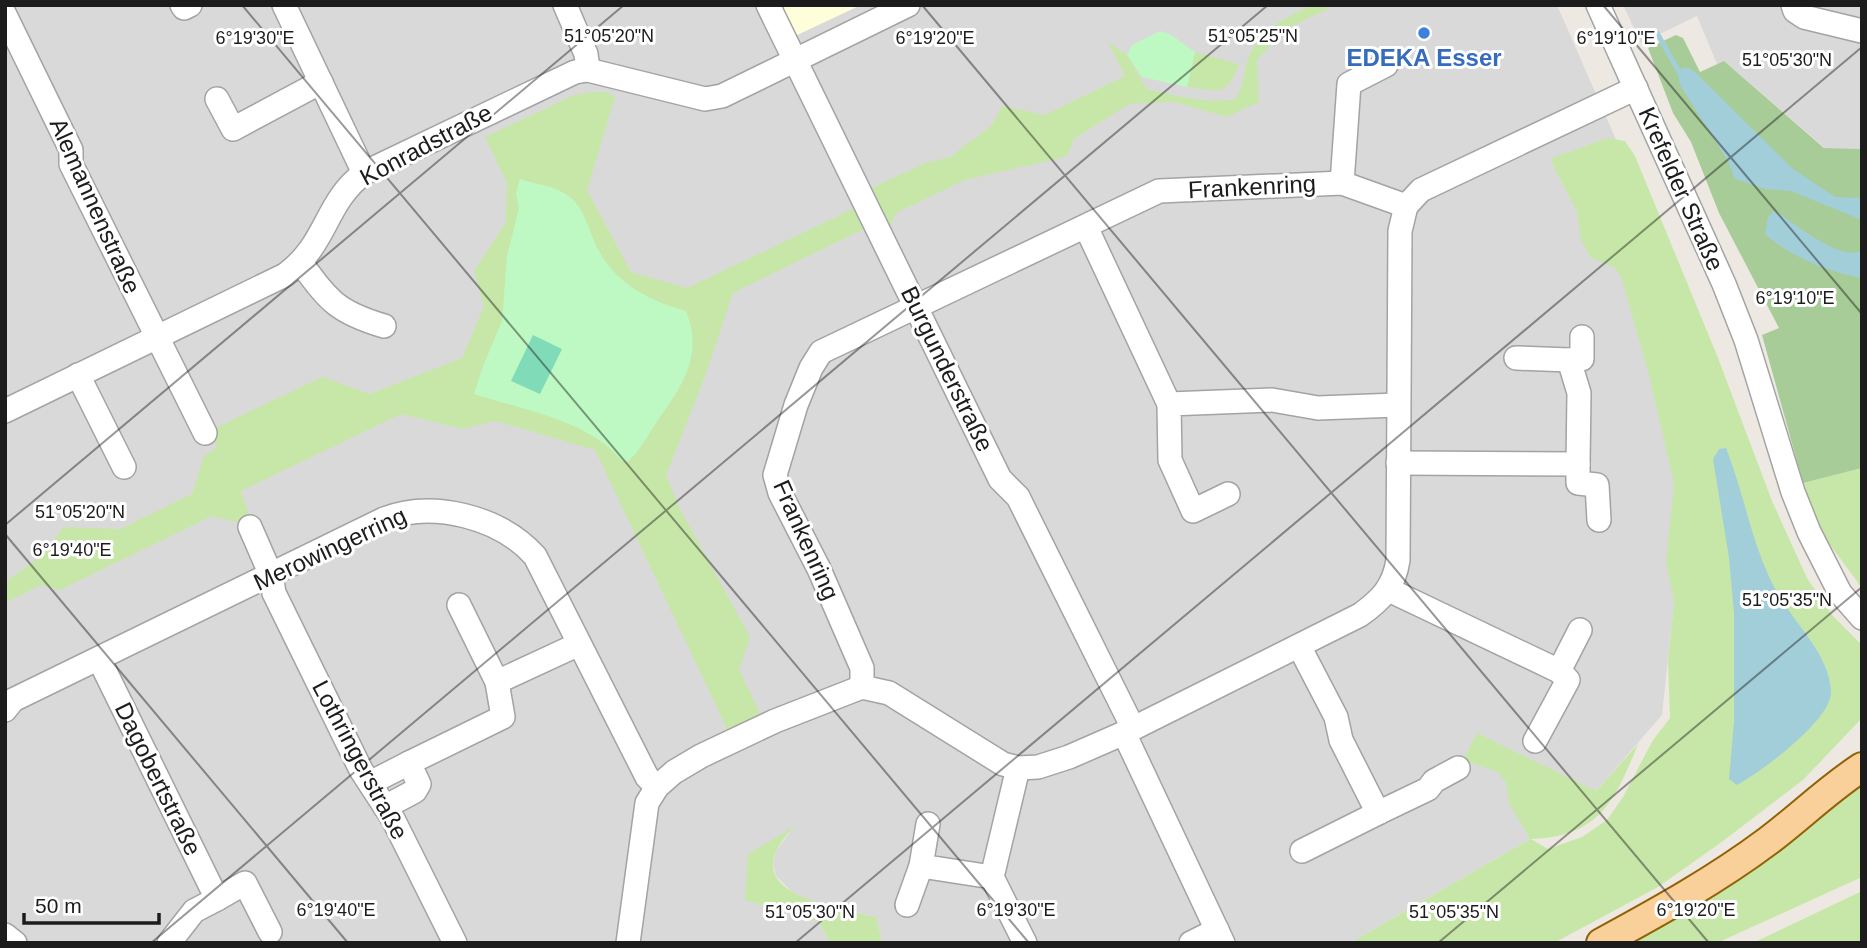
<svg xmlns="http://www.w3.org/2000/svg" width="1867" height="948" font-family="Helvetica,sans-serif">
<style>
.residential{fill:#dad9d9}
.education{fill:#fefeda}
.grass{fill:#c7e7a8}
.forest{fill:#a7cc97}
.park{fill:#bef8c2}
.pitch{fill:#80dbb8}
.water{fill:#a2ceda}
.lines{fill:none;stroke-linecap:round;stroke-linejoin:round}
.stream{stroke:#a2ceda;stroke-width:5}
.minor-casing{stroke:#a3a3a3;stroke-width:26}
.major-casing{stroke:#916103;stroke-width:32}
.minor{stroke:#fff;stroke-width:23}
.major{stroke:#f9d09a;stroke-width:28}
.ticks{fill:none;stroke:#1c1c1c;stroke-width:2;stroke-opacity:0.45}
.shop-dot{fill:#3f7fe0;stroke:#fff;stroke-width:2.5}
.labels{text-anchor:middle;stroke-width:6;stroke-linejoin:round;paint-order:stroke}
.shop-label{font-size:24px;font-weight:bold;fill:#366cbe;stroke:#fff}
.street-label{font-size:24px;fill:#1c1c1c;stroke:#fff}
.ticks-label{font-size:18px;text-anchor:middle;fill:#1c1c1c;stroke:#fff;stroke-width:6;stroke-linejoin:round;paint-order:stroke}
</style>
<rect width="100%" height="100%" fill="#ede9e2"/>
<g class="residential">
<path d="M5,5H1557L1653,224L1701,351L1662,715L1596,791L1530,839L1350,943H882L876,917L799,899L776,876L773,863L776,851L792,829L748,854L818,921L830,943H5Z"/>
<path d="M1623,5H1862V149L1825,148L1724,61L1717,64L1697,16L1641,43Z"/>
</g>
<path class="education" d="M778,5H861L793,37Z"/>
<g class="grass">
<path d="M1313,5H1336L1286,29L1257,60L1259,102L1227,117L1174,102L1129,104L1074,139L1068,154L1061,158L965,180L896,213L887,233L864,185L874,187L925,163L950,157L992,125L1002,106L1045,115L1125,76L1108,42L1127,55L1147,89C1176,96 1205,104 1235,99C1244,87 1243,76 1247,62C1257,30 1286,17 1313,5Z"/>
<path d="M1195,52L1239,64C1227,97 1219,91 1187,87Z"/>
<path d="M593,92H607L615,97L587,190L631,272L687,288L859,206L868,227L733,293L704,379L666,475L680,509L750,637L739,669L761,716L729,733L595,450L496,421L463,429L401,414L241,491L249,515L235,522L212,516L60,590L41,585L5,603V582L43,555L63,527L120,529L192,494L204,456L217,447L211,430L322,377L370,394L462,358L484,306L474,271L506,222L507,183L485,137L574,95Z"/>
<path d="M1608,138L1625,141L1635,156L1718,358L1772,501L1807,578L1832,615L1862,645V718L1803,780L1719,844L1658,887L1554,943H1350L1530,839L1510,805L1506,783L1498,772L1463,760L1477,733L1596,791L1638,744C1615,801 1599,837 1531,839L1548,849L1582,837L1607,820L1623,797L1653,740L1670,718L1668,661L1674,601L1666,563L1674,484L1649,375L1621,276L1615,268L1590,257L1581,240L1577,212L1550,159Z"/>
<path d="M1862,468V588L1822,534L1803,483Z"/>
<path d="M1862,776V877L1717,943H1628Z"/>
<path d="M795,826C728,893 831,906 876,917L882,943H830L818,921L745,900L748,854Z"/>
<path d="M1862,891V943H1753Z"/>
</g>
<path class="forest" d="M1676,35L1683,38L1700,72L1724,61L1824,148L1862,149V468L1803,483L1762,335L1779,328L1719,213L1691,142L1673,113L1648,48Z"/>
<g class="park">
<path d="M1160,31L1170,34L1195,52L1187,87L1142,77L1127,55L1132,45Z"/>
<path d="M520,179C537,185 556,185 571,198C583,208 588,226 594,241C611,281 646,300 686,311C705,358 679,390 654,426C646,438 639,452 628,461H622C589,420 523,410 474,394L483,366L502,321L507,256L519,208L516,193Z"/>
</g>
<path class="pitch" d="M533,335L562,349L540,394L511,381Z"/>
<g class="water">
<path d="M1682,68H1689L1696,73L1793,169L1835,197L1862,198V220L1791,191L1766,189L1735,179L1728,161L1680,85L1678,74Z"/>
<path d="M1774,211C1796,223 1837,261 1862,251V278C1830,273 1789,256 1765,234L1768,217Z"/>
<path d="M1726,448C1745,496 1752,548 1778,594C1795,624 1831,656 1831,693C1830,721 1761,772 1737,785L1729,779L1734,721V613L1729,558L1713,459L1719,449Z"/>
</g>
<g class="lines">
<path class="stream" d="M1657,33L1683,79"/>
<g class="minor-casing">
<g id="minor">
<path d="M182,5L184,8L190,5"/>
<path d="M284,5L364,173"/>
<path d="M565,5L586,54L588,70"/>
<path d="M768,5L1000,479L1018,497L1133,728"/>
<path d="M1598,5L1724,284L1746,340L1793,492L1809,532L1840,593L1862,618"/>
<path d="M1793,5L1795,11L1804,17L1862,31"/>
<path d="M5,15L71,150V164L205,433"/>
<path d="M217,99L233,129L321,82"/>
<path d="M1342,183L1349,84L1386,65"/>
<path d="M1086,227L1169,404"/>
<path d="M301,263C329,301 337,312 384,326"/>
<path d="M1516,358L1569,360"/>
<path d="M78,375L124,467"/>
<path d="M5,411L285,275C328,244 324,203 364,173L575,72L588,70L705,99L722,96L908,5"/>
<path d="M1398,463L1578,464L1579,393L1569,360L1582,359V337"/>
<path d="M1578,464V483L1597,485L1599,520"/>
<path d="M1228,494L1193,511L1170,460L1169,404L1272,400L1318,408L1397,405"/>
<path d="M250,527L271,575L274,593L361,770L393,819L455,943"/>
<path d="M1389,590L1559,671L1568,680L1535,741"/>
<path d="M459,605L497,682"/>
<path d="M1299,646L1336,717L1341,740L1378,813L1428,789L1434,781L1458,768"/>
<path d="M99,659L217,899L194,911L169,943"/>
<path d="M1559,671L1580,630"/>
<path d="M862,687V668L819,569L780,493L775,475L796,405L811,368L821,352L1159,191L1342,183L1406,206"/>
<path d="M5,710L13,700L384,519C433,500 500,517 535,556L647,777L657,787"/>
<path d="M1124,733L1223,943"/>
<path d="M1018,768L992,877L1025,943"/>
<path d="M370,783L409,763"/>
<path d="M385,807L415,791L419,784L409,763L503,717L497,682L579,644"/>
<path d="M928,824L921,866L992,877"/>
<path d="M1302,851L1378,813"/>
<path d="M217,899L245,883L270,932"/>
<path d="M907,905L921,866"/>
<path d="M5,935L15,943"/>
<path d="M628,943L647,803L657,787L674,772L701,756L775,721L862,687L889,693L1003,764L1018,768L1038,767L1069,757L1124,733L1360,615C1381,600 1394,587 1398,560L1400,231L1406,206L1421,190L1636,88"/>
<path d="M1191,943L1217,930"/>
</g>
</g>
<g class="major-casing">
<path id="major" d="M1601,943C1658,912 1716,880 1768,841C1800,817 1828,789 1862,767"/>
</g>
<use href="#minor" class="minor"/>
<use href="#major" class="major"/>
</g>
<path class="ticks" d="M242,5L1029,943M922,5L1709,943M1603,5L1862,314M5,525L624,5M5,534L348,943M151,943L1268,5M795,943L1862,47M1438,943L1862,587"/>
<circle class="shop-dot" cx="1424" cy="33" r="7"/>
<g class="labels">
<g class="shop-label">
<text x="1424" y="66">EDEKA Esser</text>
</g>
<g class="street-label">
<text transform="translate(426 145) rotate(-28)" y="8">Konradstraße</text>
<text transform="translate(1252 187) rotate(-3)" y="8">Frankenring</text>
<text transform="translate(1681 189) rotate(66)" y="8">Krefelder Straße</text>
<text transform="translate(95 206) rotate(66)" y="8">Alemannenstraße</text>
<text transform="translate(947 369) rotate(64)" y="8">Burgunderstraße</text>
<text transform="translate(806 540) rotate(66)" y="8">Frankenring</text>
<text transform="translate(330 549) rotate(-25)" y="8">Merowingerring</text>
<text transform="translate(360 760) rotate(62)" y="8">Lothringerstraße</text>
<text transform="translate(158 779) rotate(64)" y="8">Dagobertstraße</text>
</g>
</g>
<g class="ticks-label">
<text x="609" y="42">51°05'20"N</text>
<text x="1253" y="42">51°05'25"N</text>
<text x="255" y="44">6°19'30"E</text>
<text x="935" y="44">6°19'20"E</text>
<text x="1616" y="44">6°19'10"E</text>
<text x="1787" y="66">51°05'30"N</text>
<text x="1795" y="304">6°19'10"E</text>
<text x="80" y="518">51°05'20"N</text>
<text x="72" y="556">6°19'40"E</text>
<text x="1787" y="606">51°05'35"N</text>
<text x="336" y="916">6°19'40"E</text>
<text x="1016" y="916">6°19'30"E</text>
<text x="1696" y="916">6°19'20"E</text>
<text x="810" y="918">51°05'30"N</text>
<text x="1454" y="918">51°05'35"N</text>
</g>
<rect width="1867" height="948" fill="none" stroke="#1c1c1c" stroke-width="14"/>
<path d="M24 913v10h135v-10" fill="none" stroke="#1c1c1c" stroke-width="3.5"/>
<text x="35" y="913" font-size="21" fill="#1c1c1c" stroke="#ffffff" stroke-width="5" paint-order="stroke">50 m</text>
</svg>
